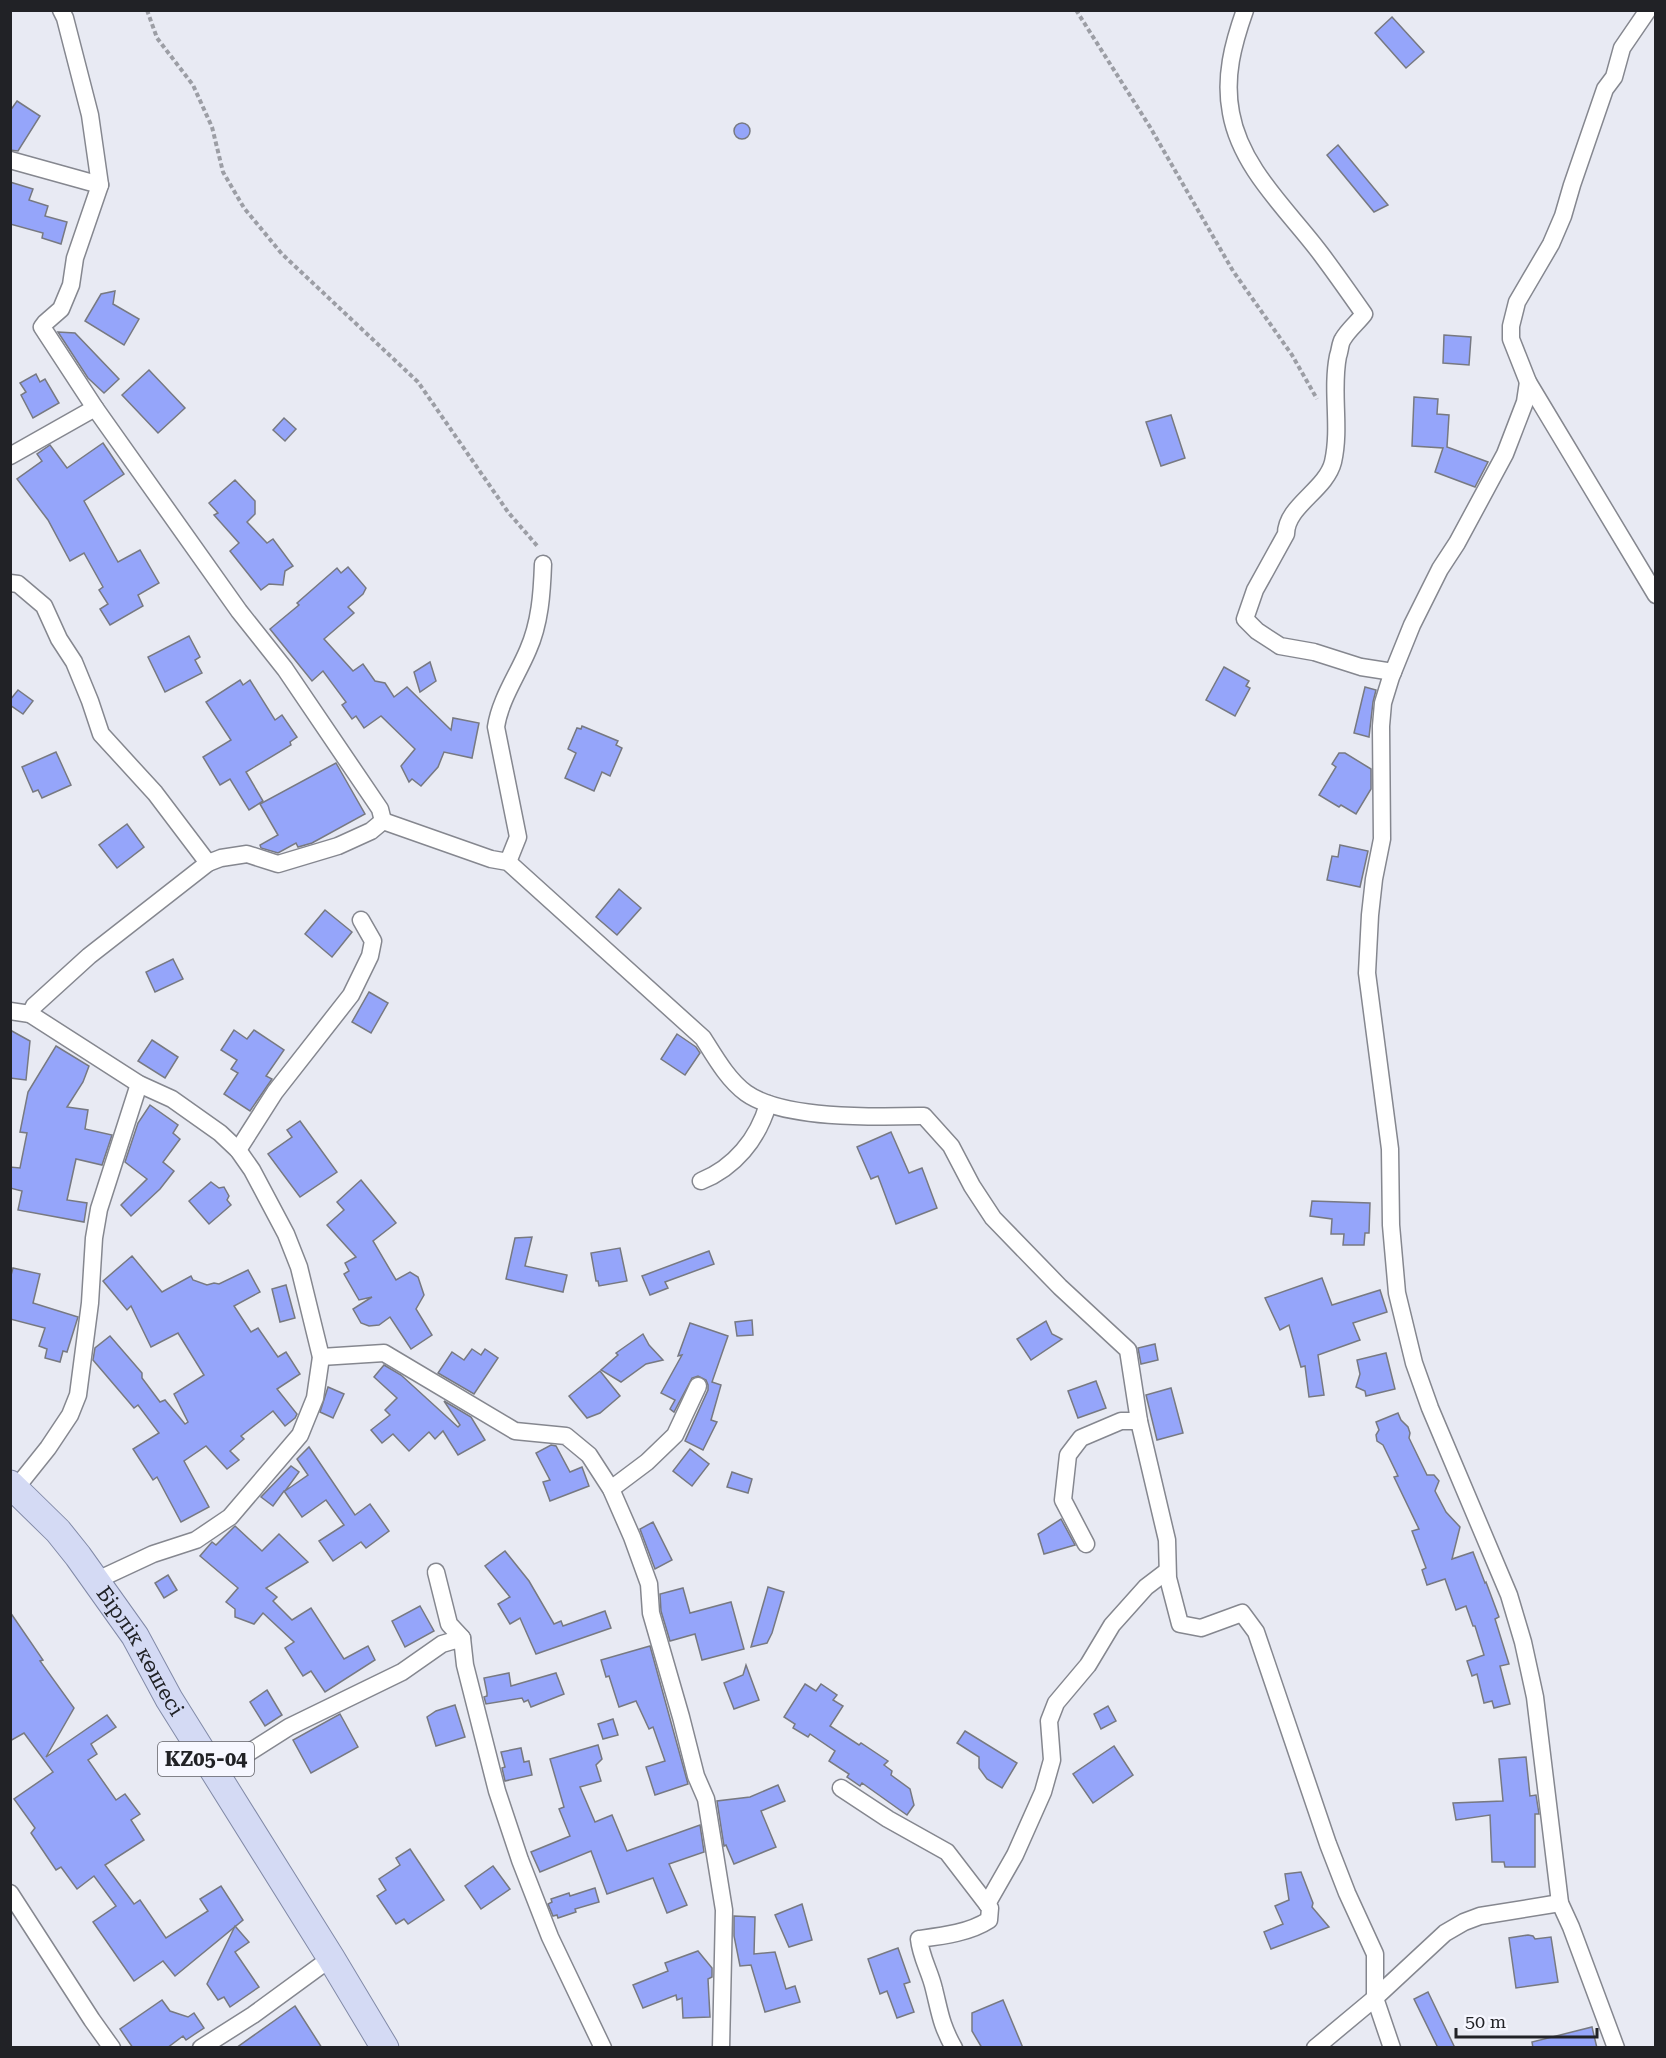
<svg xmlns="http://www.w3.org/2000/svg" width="1666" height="2058" font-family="'Roboto Serif',serif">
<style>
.building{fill:#95a5fa;stroke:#777981;stroke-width:1.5}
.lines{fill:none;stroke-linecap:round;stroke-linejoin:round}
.minor-casing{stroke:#85878f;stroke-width:19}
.primary-casing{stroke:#828aa7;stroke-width:29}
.path{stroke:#9c9ea5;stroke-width:4;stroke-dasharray:4.5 3;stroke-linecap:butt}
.minor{stroke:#fff;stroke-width:16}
.primary{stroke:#d4daf4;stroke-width:27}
.labels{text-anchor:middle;stroke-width:4.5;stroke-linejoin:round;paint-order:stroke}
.shield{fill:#f6f7ff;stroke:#616267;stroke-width:1.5}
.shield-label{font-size:20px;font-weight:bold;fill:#212226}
.street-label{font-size:21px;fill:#212226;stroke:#f6f7ff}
</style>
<rect width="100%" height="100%" fill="#e8eaf3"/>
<g class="building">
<path d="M1392,17L1424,52L1406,68L1375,33Z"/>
<path d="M17,101L40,116L18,151L10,150V111Z"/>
<circle cx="742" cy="131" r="8"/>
<path d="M1338,145L1388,205L1374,212L1327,155Z"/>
<path d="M10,182L33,189L29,200L48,206L45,216L67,222L61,244L42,238L43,233L10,224Z"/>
<path d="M115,291L113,304L139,319L124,345L85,321L101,294Z"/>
<path d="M58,332L75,333L119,379L104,393L88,378Z"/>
<path d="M1444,335L1471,337L1469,365L1443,363Z"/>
<path d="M149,370L185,408L158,433L122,395Z"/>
<path d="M36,374L40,382L45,379L59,403L33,418L21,395L26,392L20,383Z"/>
<path d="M1414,397L1438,399L1437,414L1449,415L1447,447L1488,462L1475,487L1435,472L1443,448L1412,446Z"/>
<path d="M1171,415L1185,458L1161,466L1146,422Z"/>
<path d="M284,418L296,429L285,441L273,430Z"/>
<path d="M103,443L124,474L84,501L118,562L140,550L159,583L138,595L143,606L110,625L100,609L108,604L99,590L103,587L84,553L70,561L48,520L17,479L42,461L37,454L50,445L67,468Z"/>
<path d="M235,480L255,501V514L247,522L267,543L273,539L293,566L285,571L283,585L269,584L261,590L230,551L239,543L214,515L218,513L209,503Z"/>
<path d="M348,567L366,588L363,594L348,607L354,613L324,639L353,671L363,664L375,681L385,683L394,697L407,687L451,730L453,718L479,723L472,758L444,752L438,767L421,786L412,779L409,782L401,766L415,749L381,716L364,728L356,716L352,719L342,705L346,702L323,671L312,681L270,629L299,605L297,603L337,568L341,573Z"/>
<path d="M189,636L200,657L195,660L202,673L165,692L148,657Z"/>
<path d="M430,662L436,681L420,692L414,672Z"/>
<path d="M1224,667L1249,681L1246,686L1250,688L1235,716L1206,700Z"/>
<path d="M240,680L243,685L250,680L275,720L282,715L297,737L290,742L291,745L246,772L263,801L249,810L230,779L220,785L203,757L231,740L206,702Z"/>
<path d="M1365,687L1376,690L1373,702L1369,737L1354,733Z"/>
<path d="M18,690L33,701L23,714L10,705V700Z"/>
<path d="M582,726L618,741L616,745L622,748L610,776L602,772L594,791L565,778L576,753L568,749L577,728L581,729Z"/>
<path d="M56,752L71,785L42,798L38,790L33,792L22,767Z"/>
<path d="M1339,753H1345L1371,769V789L1356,814L1341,805L1339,807L1319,795L1336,767L1332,764Z"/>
<path d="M336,763L365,814L312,843L298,847L296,843L278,853L261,848L260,845L278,835L260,804Z"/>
<path d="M127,824L144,847L117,868L99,845Z"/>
<path d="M1340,845L1368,851L1360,887L1327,880L1332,856L1338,857Z"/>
<path d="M619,889L641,908L617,935L596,917Z"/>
<path d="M325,910L352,932L332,957L305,934Z"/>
<path d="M173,959L183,979L155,992L146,972Z"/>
<path d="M369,992L388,1003L371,1033L352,1022Z"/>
<path d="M10,1030L30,1041L26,1080L10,1078Z"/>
<path d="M234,1030L247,1039L254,1030L284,1050L266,1076L272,1079L250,1111L224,1094L238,1073L231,1069L237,1060L221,1050Z"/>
<path d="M677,1034L696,1047L700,1053L685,1075L661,1059Z"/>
<path d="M152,1040L178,1057L165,1078L138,1061Z"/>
<path d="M56,1046L89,1066L83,1082L67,1107L88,1110L85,1129L112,1135L102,1165L76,1159L67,1200L87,1203L84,1222L18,1210L22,1191L10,1188V1167L20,1168L27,1133L20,1132L28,1092Z"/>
<path d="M150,1105L178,1125L173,1133L180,1139L163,1162L174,1171L160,1189L131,1216L121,1205L147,1179L125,1162L138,1123Z"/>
<path d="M300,1121L337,1172L300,1197L268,1154L292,1137L287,1130Z"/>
<path d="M891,1132L909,1173L922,1168L937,1208L896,1224L878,1176L871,1179L857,1147Z"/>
<path d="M361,1180L396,1223L373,1241L396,1280L410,1272L418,1277L424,1295L416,1309L432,1335L411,1349L390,1317L379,1325L369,1326L361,1323L353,1309L372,1297L359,1300L344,1274L349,1271L345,1263L356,1257L327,1225L344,1210L337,1202Z"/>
<path d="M211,1182L219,1188L224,1187L229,1196L227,1200L231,1205L209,1224L189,1201Z"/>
<path d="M1312,1201L1370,1203L1369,1233H1365L1364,1245H1343L1344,1234H1331L1332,1219L1310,1216Z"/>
<path d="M532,1237L525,1266L567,1275L563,1292L506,1279L515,1238Z"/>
<path d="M620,1248L627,1281L599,1286L598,1281H596L591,1253Z"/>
<path d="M709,1251L714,1264L665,1282L668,1288L650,1295L642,1276Z"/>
<path d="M132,1256L162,1292L191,1276L193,1280L207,1285L214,1283L219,1284L248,1270L260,1292L234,1306L251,1332L258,1328L278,1357L286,1352L300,1374L277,1389L297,1414L295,1418L285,1426L273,1411L241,1436L244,1439L230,1451L239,1460L227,1469L206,1446L184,1461L209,1507L181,1522L157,1477L153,1480L133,1449L159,1433L138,1405L134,1408L93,1360L95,1348L110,1336L142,1373V1378L160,1402L165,1400L185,1424L188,1422L174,1394L204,1375L178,1333L151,1347L131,1306L127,1310L103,1281Z"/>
<path d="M13,1268L40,1274L33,1303L78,1317L67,1352L63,1351L60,1362L45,1358L47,1349L39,1346L45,1328L10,1319V1279Z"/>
<path d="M1322,1278L1332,1305L1380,1290L1387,1312L1353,1323L1360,1340L1318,1355L1324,1395L1309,1397L1305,1366L1301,1367L1289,1325L1280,1330L1265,1298Z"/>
<path d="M286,1285L295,1318L280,1322L272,1289Z"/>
<path d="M752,1320L753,1335L737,1336L735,1322Z"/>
<path d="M1046,1321L1052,1334L1062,1339L1031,1360L1017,1339Z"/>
<path d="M690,1323L728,1336L712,1382L721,1385L711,1420L717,1422L703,1450L685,1441L708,1390V1385L706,1380L698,1376L692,1378L674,1412L670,1409L675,1400L661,1393L682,1355L678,1356Z"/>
<path d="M643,1334L649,1345L663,1360L646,1364L621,1382L601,1370L618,1355L616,1353Z"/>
<path d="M1155,1344L1158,1360L1141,1364L1138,1348Z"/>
<path d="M472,1349L481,1355L485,1349L498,1358L474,1394L438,1373L452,1352L464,1360Z"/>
<path d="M1386,1353L1395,1389L1366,1396L1365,1391L1356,1387L1360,1374L1357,1360Z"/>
<path d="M384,1365L401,1375L458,1427L460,1425L444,1401L471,1417L485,1440L458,1455L443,1431L435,1439L429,1432L409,1451L393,1434L382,1443L371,1430L390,1415L385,1410L397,1398L374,1377Z"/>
<path d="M600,1371L620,1396L600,1413L587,1418L569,1396Z"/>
<path d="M1096,1381L1106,1408L1078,1418L1068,1391Z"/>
<path d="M328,1387L344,1394L333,1418L320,1412Z"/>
<path d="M1171,1388L1183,1433L1157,1440L1146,1395Z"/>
<path d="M1398,1413L1401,1420L1408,1427L1410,1433L1409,1438L1427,1475H1434L1439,1481L1435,1491L1446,1512L1460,1527L1452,1559L1473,1552L1485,1583L1486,1582L1499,1617L1495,1619L1509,1664L1500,1666L1510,1704L1494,1708L1492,1701L1484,1703L1477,1674L1472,1676L1467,1661L1484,1655L1475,1626H1473L1466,1606L1456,1610L1445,1579L1427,1585L1422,1570L1426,1568L1412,1531L1419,1529L1394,1477L1398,1476L1383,1445L1377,1441L1376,1435L1379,1430L1376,1422Z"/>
<path d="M551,1445L556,1446L570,1472L582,1467L589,1486L550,1501L543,1482L550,1480L536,1453Z"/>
<path d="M309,1447L355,1515L370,1504L389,1531L366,1548L361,1542L333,1561L319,1541L344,1525L326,1500L302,1517L284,1491L273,1506L261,1497L291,1466L299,1472L285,1491L308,1475L297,1459Z"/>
<path d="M690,1449L709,1464L692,1486L673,1471Z"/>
<path d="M732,1472L752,1479L748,1493L727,1487Z"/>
<path d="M1061,1519L1075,1545L1044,1554L1038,1534Z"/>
<path d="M653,1522L672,1560L655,1569L640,1529Z"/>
<path d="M235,1526L262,1551L279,1534L308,1562L266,1588L277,1597L273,1601L292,1620L311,1608L344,1659L368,1646L375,1660L325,1692L311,1671L303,1676L285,1648L294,1642L263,1613L254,1624L235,1617V1609L226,1602L238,1588L200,1556L212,1542L216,1545Z"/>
<path d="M505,1551L529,1581L554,1624L561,1621L563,1626L605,1611L611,1628L536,1654L520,1618L510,1624L498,1604L510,1597L485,1566Z"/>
<path d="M168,1575L177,1590L164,1598L155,1583Z"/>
<path d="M768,1587L784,1592L772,1633L767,1643L751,1647Z"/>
<path d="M683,1588L690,1613L731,1602L744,1649L702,1660L695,1634L670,1641L661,1611L660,1594Z"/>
<path d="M420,1606L434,1631L405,1647L392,1621Z"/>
<path d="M10,1612L43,1660L40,1661L74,1708L46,1757L107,1715L116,1727L91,1744L97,1754L88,1760L116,1800L125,1794L140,1814L131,1820L144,1840L105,1865L134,1904L140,1900L166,1938L208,1911L200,1899L221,1886L243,1920L175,1976L163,1961L134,1981L93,1922L116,1906L94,1876L77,1889L61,1867L56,1870L31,1833L35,1828L14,1799L53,1772L24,1733L10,1741Z"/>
<path d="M650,1646L688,1784L655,1795L646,1767L665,1761L653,1727L649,1729L636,1701L619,1707L609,1676L606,1677L601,1660Z"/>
<path d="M746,1665L759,1700L734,1709L724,1683L743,1675Z"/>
<path d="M509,1673L511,1686L556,1673L564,1694L531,1707L528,1700L524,1702L522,1698L486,1704L484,1697L487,1696V1693L484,1678Z"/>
<path d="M805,1684L816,1691L821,1684L837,1695L833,1700L843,1706L830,1726L859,1745L861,1743L888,1761L884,1765L892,1771L891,1775L910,1789L914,1805L907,1815L862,1783L860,1786L847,1777L849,1774L829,1761L835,1751L810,1734L808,1737L793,1728L795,1724L784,1717Z"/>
<path d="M267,1690L282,1715L265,1726L250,1702Z"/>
<path d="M455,1705L465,1737L436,1746L427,1717L436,1711Z"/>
<path d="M1108,1706L1116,1721L1101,1729L1094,1714Z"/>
<path d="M340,1714L358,1747L311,1773L293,1740Z"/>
<path d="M613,1719L618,1735L603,1739L598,1724Z"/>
<path d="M965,1731L1017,1763L1002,1788L987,1779L979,1768V1757L957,1743Z"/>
<path d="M598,1745L602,1759L596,1765L601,1781L580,1787L595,1822L612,1815L627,1851L700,1825L704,1852L669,1864L687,1905L667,1913L653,1878L607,1894L591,1851L540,1872L531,1852L570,1836L559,1809L564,1807L550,1759Z"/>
<path d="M1114,1746L1133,1775L1093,1803L1073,1774Z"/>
<path d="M521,1748L524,1762L529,1761L532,1775L505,1781L502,1768L505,1767L501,1752Z"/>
<path d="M1526,1757L1530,1796L1536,1795L1539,1814H1535V1867H1505L1504,1862H1492L1490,1815L1456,1820L1453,1803L1503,1801L1499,1759Z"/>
<path d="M778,1785L785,1801L761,1811L776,1847L734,1864L726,1845L724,1846L717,1801L750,1797Z"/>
<path d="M410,1849L444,1900L408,1924L404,1919L396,1924L377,1896L386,1890L379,1879L400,1865L396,1858Z"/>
<path d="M493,1866L510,1889L481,1909L465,1886Z"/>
<path d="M1301,1872L1313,1903L1312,1907L1329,1927L1271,1949L1264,1932L1283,1924L1275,1906L1289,1900L1285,1874Z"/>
<path d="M595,1888L599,1902L575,1909L576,1912L558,1918L557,1915L553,1916L548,1904L552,1902L551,1899L569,1893L570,1896Z"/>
<path d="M802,1904L812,1940L789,1947L775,1915Z"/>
<path d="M734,1916L755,1917L754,1954L775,1952L786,1989L795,1986L800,2002L765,2012L751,1965L740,1966L734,1936Z"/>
<path d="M235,1926L249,1942L235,1952L259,1987L230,2007L224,1997L218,2000L207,1984Z"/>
<path d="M1528,1935L1533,1936L1535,1939L1551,1937L1558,1982L1516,1988L1509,1938Z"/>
<path d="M898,1948L910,1982L904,1984L914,2012L897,2018L887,1991L880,1994L868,1959Z"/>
<path d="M698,1951L712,1968V1977L708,1979L710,2017L683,2018L682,1998L677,2000L676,1995L643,2008L633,1985L668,1971L665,1963Z"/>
<path d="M1428,1992L1455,2048H1438L1414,1999Z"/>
<path d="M162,2000L170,2011L188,2017L194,2013L204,2028L186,2040L183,2036L167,2048H133L120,2029Z"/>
<path d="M1003,2000L1023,2048H982L972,2031V2013Z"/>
<path d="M295,2006L322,2048H236Z"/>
<path d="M1592,2027L1597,2048H1533L1532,2042Z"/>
</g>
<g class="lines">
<g class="minor-casing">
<g id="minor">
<path d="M61,10L65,18L90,115L100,185L75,258L71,285L61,309L45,323L42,327L95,408L239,611L285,669L380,809L383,821"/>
<path d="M1245,10C1233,44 1224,77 1231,113C1241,169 1289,211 1321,254C1336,274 1350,294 1364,314C1358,322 1348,330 1343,339C1340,343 1340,351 1338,356C1331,391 1341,427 1333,462C1326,490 1286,506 1286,534L1255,590L1245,619L1257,631L1280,646L1314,652L1361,667L1393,672"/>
<path d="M1648,10L1622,48L1614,77L1605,89L1572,185L1563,216L1551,244L1517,302L1511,326V339L1528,382L1656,595"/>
<path d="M10,160L100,185"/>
<path d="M1528,382L1525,402L1505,454L1457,543L1440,569L1412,625L1391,677L1383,703L1381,726L1382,839L1374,879L1370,915L1367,973L1390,1149L1391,1225L1397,1293L1414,1363L1430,1408L1509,1595L1523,1642L1535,1697L1560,1903L1571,1927L1616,2048"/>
<path d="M10,456L95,408"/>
<path d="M10,583L18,584L44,606L59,639L74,662L90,701L101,734L155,793L208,863"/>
<path d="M383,821L491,859L508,862L703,1038C715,1057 728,1080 746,1093C784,1120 878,1117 924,1116L951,1146L972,1186L993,1218L1060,1287L1128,1350L1139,1421L1167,1540L1168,1578L1180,1624L1201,1628L1242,1613L1256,1632L1328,1844L1347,1893L1375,1954V1998L1392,2048"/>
<path d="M508,862L518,837L496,727C500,700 517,676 528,650C540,623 542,593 543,564"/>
<path d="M10,1011L30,1014L139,1084L172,1099L220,1133L238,1150L252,1170L286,1234L299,1267L321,1357L315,1398L300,1435L230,1517L196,1540L153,1554L95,1581"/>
<path d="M30,1014L34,1006L89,956L208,863L221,858L247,854L278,864L338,846L371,831L383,821"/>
<path d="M238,1150L275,1092L351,995L370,956L373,941L361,920"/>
<path d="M701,1181C734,1168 758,1139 768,1104"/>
<path d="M321,1357L384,1353L515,1431L566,1436L589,1455L611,1489L632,1537L649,1584L651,1613L681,1717L696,1776L706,1799L724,1910L721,2048"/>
<path d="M16,1488L48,1448L70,1415L78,1395L90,1303L94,1238L99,1209L139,1084"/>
<path d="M611,1489L647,1462L675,1435L698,1386"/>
<path d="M1086,1544L1063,1500L1068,1455L1081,1438L1121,1421H1139"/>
<path d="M436,1572L449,1624L462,1638"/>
<path d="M215,1774L289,1727L402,1672L442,1644L462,1638L465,1665L497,1791L520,1860L550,1937L603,2048"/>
<path d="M841,1788L888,1819L947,1852L990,1908L989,1920C969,1933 942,1936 919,1939C921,1958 930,1971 934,1989C940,2013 941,2025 954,2048"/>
<path d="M10,1893L92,2020L112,2048"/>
<path d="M987,1904L1015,1855L1043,1792L1052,1760L1049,1721L1056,1703L1088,1665L1112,1625L1146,1587L1167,1571"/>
<path d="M201,2048L253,2015L331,1958"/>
<path d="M1315,2048L1375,1998L1445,1933L1464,1922L1480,1916L1560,1903"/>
</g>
</g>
<g class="primary-casing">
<g id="primary">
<path id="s1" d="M10,1484L58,1531L78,1556L135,1636L169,1699L331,1958L385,2048"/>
</g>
</g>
<g class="path">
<path d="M147,10L157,38L193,85L212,127L223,172L244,208L282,254L418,382L508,512L539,548"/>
<path d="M1076,10L1150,127L1233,271L1292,355L1317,399"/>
</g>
<use href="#minor" class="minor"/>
<use href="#primary" class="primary"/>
</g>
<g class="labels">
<rect class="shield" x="158" y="1742" width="96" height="34" rx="4.5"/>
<g class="shield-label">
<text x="206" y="1766">KZ05-04</text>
</g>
<g class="street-label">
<text dy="7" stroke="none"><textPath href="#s1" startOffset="213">Бірлік көшесі</textPath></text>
</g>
</g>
<rect width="1666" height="2058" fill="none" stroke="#212226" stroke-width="24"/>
<path d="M1456 2028v9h141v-9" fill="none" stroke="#212226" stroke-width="3"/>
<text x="1465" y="2028" font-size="18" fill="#212226" stroke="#f6f7ff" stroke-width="4.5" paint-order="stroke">50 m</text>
</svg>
